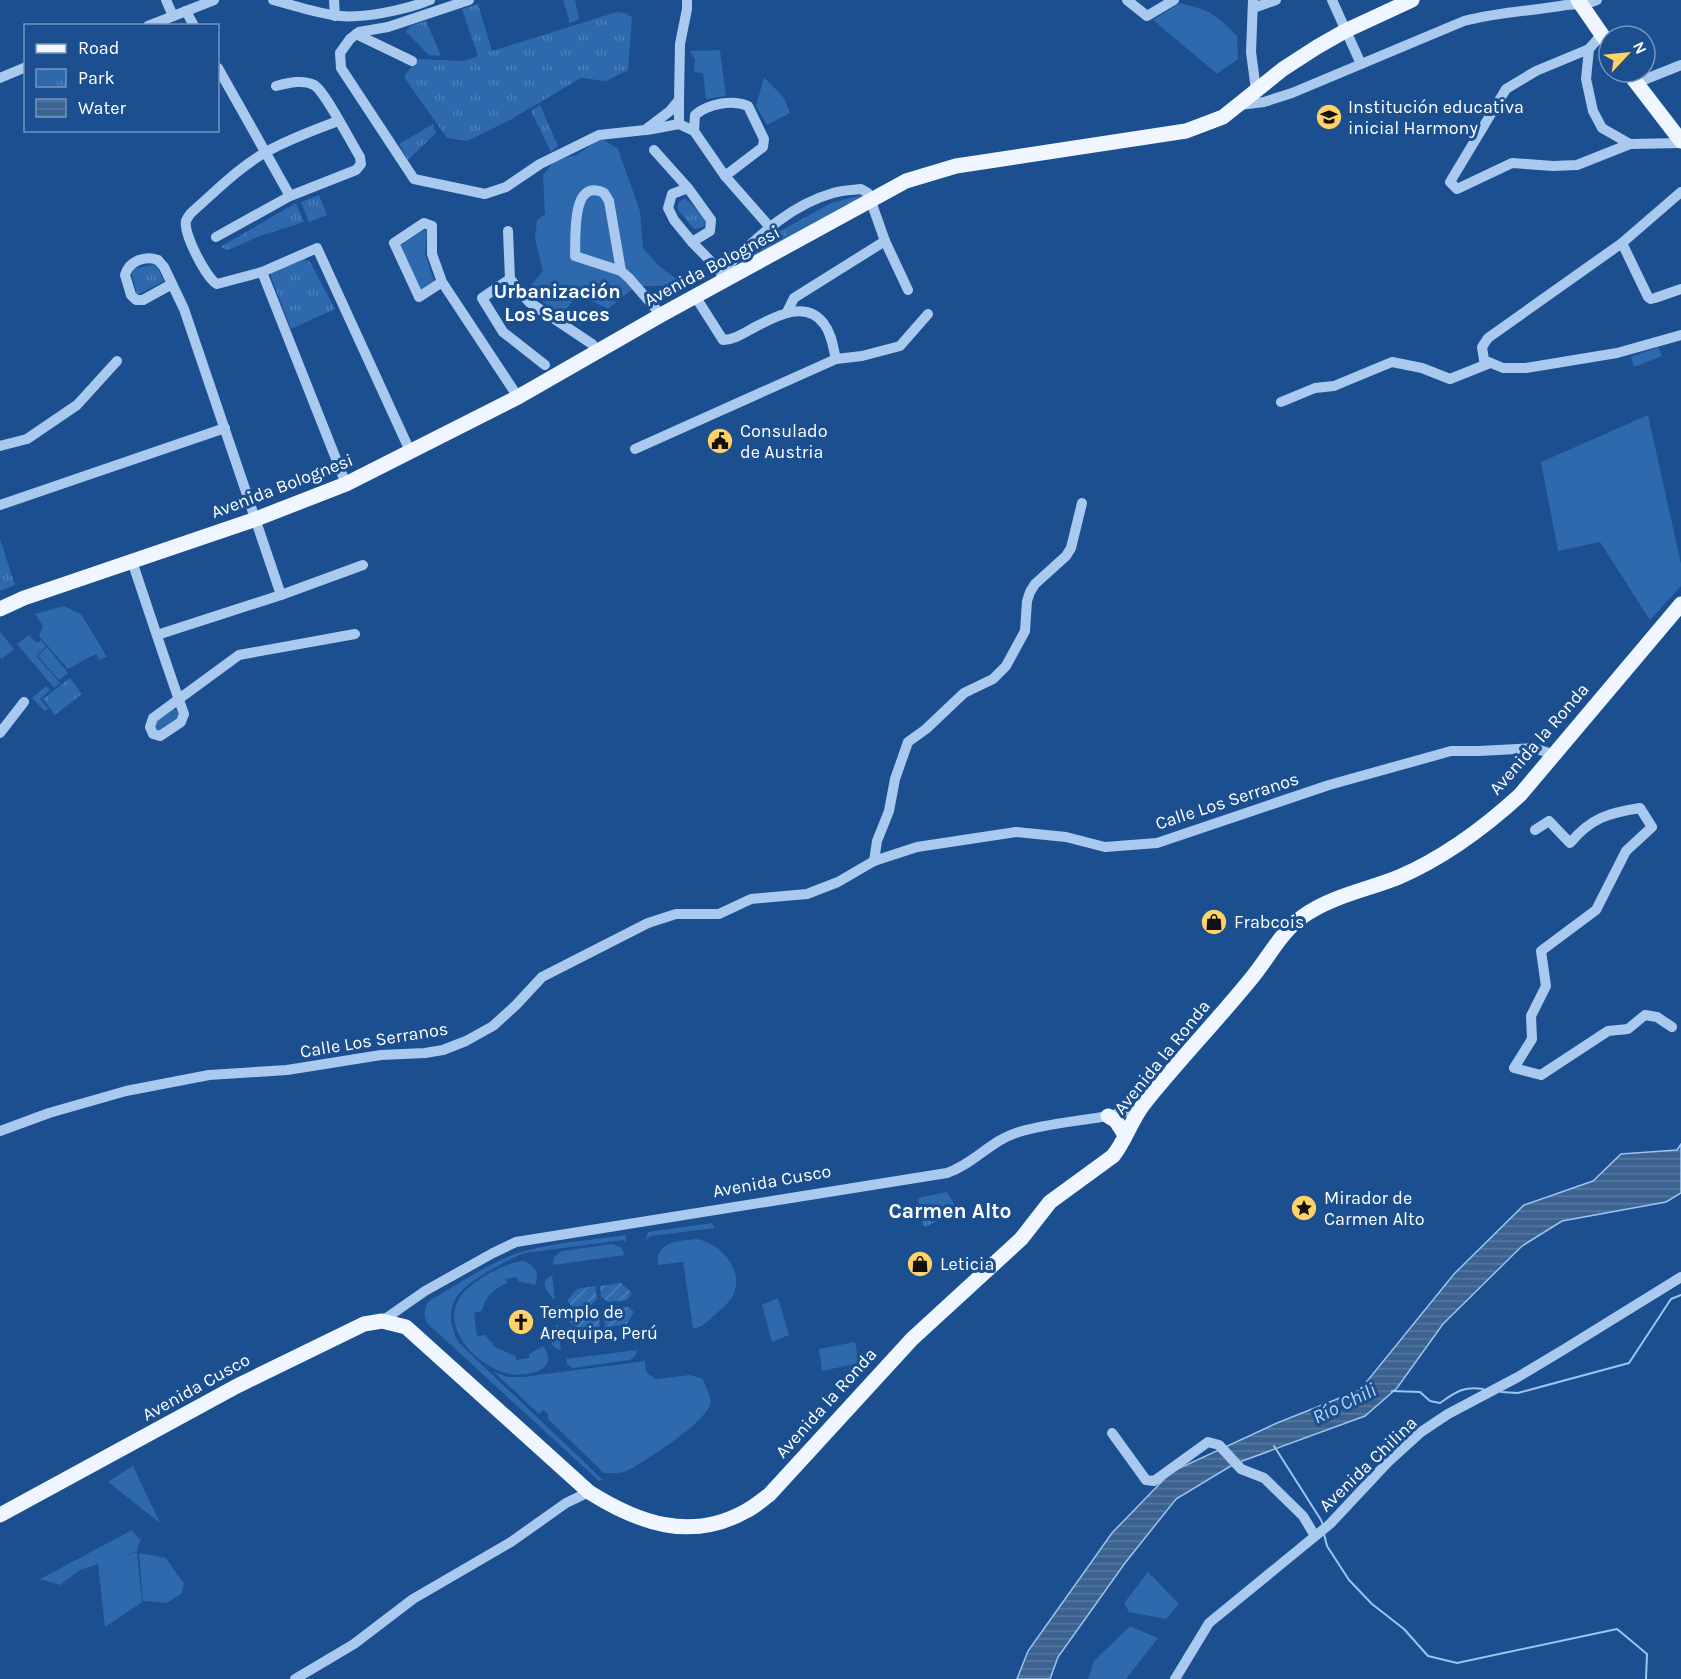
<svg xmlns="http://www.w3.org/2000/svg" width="1681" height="1679" font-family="Karla,sans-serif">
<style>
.grass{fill:#2e69ad}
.park{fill:url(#park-tufts)}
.garden{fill:url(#garden-furrows)}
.water{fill:url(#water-rules);stroke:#9cc4f0;stroke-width:1.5}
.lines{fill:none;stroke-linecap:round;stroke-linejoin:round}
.stream{stroke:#9cc4f0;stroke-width:2}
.minor{stroke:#a9c9ee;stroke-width:10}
.major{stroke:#f0f6ff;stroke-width:15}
.labels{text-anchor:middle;stroke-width:6;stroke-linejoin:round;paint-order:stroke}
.poi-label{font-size:18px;fill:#fff;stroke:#1b4f8f;text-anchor:start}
.street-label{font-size:18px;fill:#fff;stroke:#1b4f8f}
.neighbourhood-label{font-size:20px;font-weight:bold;fill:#fff;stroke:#1b4f8f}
.water-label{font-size:20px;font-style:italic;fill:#b5d3f5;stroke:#1b4f8f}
.quarter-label{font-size:21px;font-weight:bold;fill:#fff;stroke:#1b4f8f}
</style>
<defs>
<pattern id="park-tufts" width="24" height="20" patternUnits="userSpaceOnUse" patternTransform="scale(1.5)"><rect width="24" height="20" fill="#2e69ad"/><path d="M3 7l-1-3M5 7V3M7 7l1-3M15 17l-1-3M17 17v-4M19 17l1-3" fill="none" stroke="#4d80b9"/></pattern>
<pattern id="garden-furrows" width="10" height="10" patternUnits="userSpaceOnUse" patternTransform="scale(1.5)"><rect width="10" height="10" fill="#2e69ad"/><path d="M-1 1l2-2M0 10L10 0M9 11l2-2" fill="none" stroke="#4d80b9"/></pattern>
<pattern id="water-rules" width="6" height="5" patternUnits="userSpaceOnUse" patternTransform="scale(1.5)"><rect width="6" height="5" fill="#3c6290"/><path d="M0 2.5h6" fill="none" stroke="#597aa1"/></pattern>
</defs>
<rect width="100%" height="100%" fill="#1b4f8f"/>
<g class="grass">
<path d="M1180,3C1211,11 1214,13 1237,36L1238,59L1217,74L1153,20Z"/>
<path d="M720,50L726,96L706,99L703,73L694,72L695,59L690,51Z"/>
<path d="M764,77L784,98L790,113L767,125L756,106Z"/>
<path d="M601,138L618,149L640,211L643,248L658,265L675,278L683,280L677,287L667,292L664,286H636L608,309L577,294L562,316L527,290L543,271L535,239L537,220L545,214L543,175L555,160L577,155Z"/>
<path d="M424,230L427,231L425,254L434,281L421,290L400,246Z"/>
<path d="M1658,347L1662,356L1634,367L1631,357Z"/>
<path d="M1648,415L1681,564V586L1650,620L1600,542L1558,551L1541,462Z"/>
<path d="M64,606L81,614L107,657L99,660L96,654L68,669L39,636L43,626L35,614Z"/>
<path d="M0,632L14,649L2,659L0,657Z"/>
<path d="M29,635L37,643L41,640L46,646L36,656L60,683L54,688L17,644Z"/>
<path d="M46,686L50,690L40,699L48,709L45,711L32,698Z"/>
<path d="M173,710H176L179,715L178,718L159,731L156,730L155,722Z"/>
<path d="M712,1223L715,1228L651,1236L646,1240L648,1232Z"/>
<path d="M626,1235V1243L623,1240L525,1253C511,1258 500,1265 487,1272C457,1290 440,1307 459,1343L603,1480L599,1481L427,1323C423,1314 424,1309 429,1301C457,1285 485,1265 515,1254C550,1242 589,1241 626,1235Z"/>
<path d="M696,1239C718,1242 744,1268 734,1293C731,1301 723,1307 716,1314C709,1320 703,1327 693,1329L683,1262L658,1265C656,1241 678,1241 696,1239Z"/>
<path d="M612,1244L621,1247L625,1255L553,1265L554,1257L562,1251Z"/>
<path d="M523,1261C535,1264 540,1274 535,1285L518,1281L517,1277L506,1279L507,1283C493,1289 485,1297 482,1311L474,1313L477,1336L485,1335L496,1348L516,1356V1360L529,1358V1354L543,1346C562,1372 522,1378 505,1373C474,1364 437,1324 463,1293C474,1280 507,1262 523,1261Z"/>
<path d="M552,1275L555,1300C547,1292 538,1283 552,1275Z"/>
<path d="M778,1298L789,1335L772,1342L762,1305Z"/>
<path d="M556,1325H558L561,1350C546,1346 553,1336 556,1325Z"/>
<path d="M855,1342L859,1363L822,1371L819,1349Z"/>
<path d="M637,1350L635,1356L630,1360L573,1368L567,1364L566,1359Z"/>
<path d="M645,1361L646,1372L656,1379L690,1375L703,1379C705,1387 713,1398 710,1405C703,1424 645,1462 627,1471C621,1474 611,1473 604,1473L548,1419V1414L543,1410L539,1414L493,1371L507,1377H523Z"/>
<path d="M133,1466L160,1523L108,1482Z"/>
<path d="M132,1530L139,1539L141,1538L137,1551L123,1556L137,1552L142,1602L105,1627L98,1564L80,1570L60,1585L40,1579Z"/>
<path d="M139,1553L166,1558L184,1584L181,1594L167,1603L143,1601Z"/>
<path d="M1148,1572L1179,1604L1166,1619L1129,1612L1124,1603Z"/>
<path d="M1130,1626L1158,1638L1126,1679H1088L1094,1661Z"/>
</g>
<g class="park">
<path d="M563,0H575L579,19L570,23Z"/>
<path d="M478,4L492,51L617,12L625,13L632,17L628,70L606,81L581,78L510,120L467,141L447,138L404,77L417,59L464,61L478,56L462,9Z"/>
<path d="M426,21L441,56L429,55L406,32L410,26Z"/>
<path d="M540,105L558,146L551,152L531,111Z"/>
<path d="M433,124L436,133L408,160L399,144Z"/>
<path d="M319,195L327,215L309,222L301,202Z"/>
<path d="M861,195L866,198L749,263L746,257L777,233L831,203Z"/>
<path d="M685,198L705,218V224L703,227L694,229L678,210V203Z"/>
<path d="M296,203L304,222L260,236L228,250L220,247Z"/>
<path d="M304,259L310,262L335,309L291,329L271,277V273Z"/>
<path d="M156,264L164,281L137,295L131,269Z"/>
<path d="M0,539L15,585L0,591Z"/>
<path d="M47,647L68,673L59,680L38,656Z"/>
<path d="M70,678L82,694L55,715L43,699Z"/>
<path d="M947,1192L958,1211L925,1227L923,1225L918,1198Z"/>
</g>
<g class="garden">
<path d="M621,1283L632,1293L627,1300L608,1302L601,1297L600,1286Z"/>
<path d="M595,1286L597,1299L591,1305L573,1307L567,1301L577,1289Z"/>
<path d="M628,1307L634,1312L626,1325L605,1327L604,1316L610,1309Z"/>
<path d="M592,1311L599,1317L600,1328L581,1330L569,1322L575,1313Z"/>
</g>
<path class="water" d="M1681,1144V1193L1666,1202L1562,1221L1522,1246L1443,1324L1397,1388L1365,1416L1234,1464L1176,1499L1125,1563L1058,1657L1050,1679H1017L1028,1651L1112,1533L1171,1472L1277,1423L1360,1390L1454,1274L1524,1205L1593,1181L1621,1154L1677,1150Z"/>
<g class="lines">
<g class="stream">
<path d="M1392,1391L1420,1392L1430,1401L1440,1403C1456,1392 1463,1386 1483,1389"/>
<path d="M1501,1392L1518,1393L1629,1363L1671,1299L1681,1295"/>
<path d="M1274,1446L1321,1520L1323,1525"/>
<path d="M1324,1534L1327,1546L1349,1580L1372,1604L1404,1629L1428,1656L1457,1663L1617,1629L1647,1654L1646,1679"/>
</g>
<g class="minor">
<path d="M166,0L173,16"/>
<path d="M273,0C293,5 313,12 333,15C358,20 406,10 430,0"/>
<path d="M334,0L335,16"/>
<path d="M469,0L388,27L359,32L350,39L340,53L341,68L414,179L485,194L506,187L540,164L599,135L645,130L670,111L679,100L680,44L687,9V0"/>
<path d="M1127,0L1147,16L1174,0"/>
<path d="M1253,0L1251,52L1256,90"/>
<path d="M1332,0L1361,64"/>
<path d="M1253,8L1276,0"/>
<path d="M186,11L194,26"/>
<path d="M148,26L214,0"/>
<path d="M356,34L412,61"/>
<path d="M1602,34L1589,49L1586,79L1593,111L1602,128L1630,144L1681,143"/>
<path d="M1589,49L1536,71L1506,89L1450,182L1457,189L1512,163L1553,166L1577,165L1630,144"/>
<path d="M218,68L290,196"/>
<path d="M0,78L26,67"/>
<path d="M1636,83L1681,65"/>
<path d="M1240,105L1264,102L1292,93L1464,21C1497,12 1532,11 1566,5C1577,4 1586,5 1597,0"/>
<path d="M338,121C314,130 289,139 266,152C238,168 215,192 191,213C190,214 186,220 186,221C183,234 207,279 217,284L262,272L317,248L410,451"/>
<path d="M679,124L694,131L725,176L769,226"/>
<path d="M647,130L679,124V100"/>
<path d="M694,131L695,115C708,104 732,99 748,106L764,139L763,147L725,176"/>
<path d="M654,150L688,188L711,220L710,231L692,242L674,220L668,208L672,194L688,188"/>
<path d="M1681,192L1622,243L1488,338L1482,347L1484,360L1503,368H1526L1617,353L1681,335"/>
<path d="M508,231L510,279L529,302L592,344L597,351"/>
<path d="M216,237L290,196L356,170L361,164L360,157C351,143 325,91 314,85C303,79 288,83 276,86"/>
<path d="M692,242L721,272"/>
<path d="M1622,243L1648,297L1651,299L1655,298L1681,289"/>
<path d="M621,271L609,201L604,193C571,177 576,236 575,256L621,271L629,278L661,315"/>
<path d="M262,272L346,484"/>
<path d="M510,279L482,298L503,332L545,365"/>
<path d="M722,281L721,272C754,241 787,206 833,193C842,190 852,190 861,189L868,193L885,241L908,290"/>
<path d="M442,282L419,297L394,243L424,223L432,226V254L442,282L518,397"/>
<path d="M172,284L143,300H136L131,295L125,275C129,261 145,255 158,260L164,267L184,309L281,595"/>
<path d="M695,296L723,340C737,339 745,332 757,326C778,315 807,300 824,324C832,334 833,348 836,359"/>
<path d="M787,312L794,298L885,241"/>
<path d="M1281,402L1315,388L1334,386L1392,362L1422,368L1450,379L1490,363"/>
<path d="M0,446L27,439L77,405L117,361"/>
<path d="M635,449L836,359L862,356L900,346L928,314"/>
<path d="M0,505L225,428"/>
<path d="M132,561C149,612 166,664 184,714L181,722L160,736L153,734L150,727L153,718L239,655L355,634"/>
<path d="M157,635L281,595L363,565"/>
<path d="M0,733L24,702"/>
<path d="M1535,830L1549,821L1570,843C1591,818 1608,813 1640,808L1652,827L1626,851L1596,910L1541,951L1546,986L1531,1016L1532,1039L1514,1068L1541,1075L1608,1031L1628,1029L1645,1015L1657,1017L1672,1027"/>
<path d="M874,861L877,841L889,811L895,779L908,742L926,729L964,693L993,679L1006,666L1025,631L1027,601L1030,592L1035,584L1066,556L1071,548L1082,503"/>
<path d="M0,1131L49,1113L126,1091L209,1075L287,1070L381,1055L425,1053L443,1050L466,1041L493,1026L516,1005L542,977L648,923L676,914H719L751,899L807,894L838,882L874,861L917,847L1016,832L1066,837L1105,847L1157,843L1329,785L1451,751H1479L1533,748L1553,754"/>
<path d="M382,1321L425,1291L493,1253L516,1242L947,1173C974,1164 991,1140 1019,1132C1059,1120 1102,1121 1141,1107"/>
<path d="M1112,1433L1146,1480L1154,1481L1208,1442L1219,1445L1241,1469L1264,1478L1303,1516L1315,1536"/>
<path d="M295,1679L354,1644L413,1599L511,1542L566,1503L589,1492"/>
<path d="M1175,1679L1209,1623L1330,1524L1388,1462L1421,1432L1448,1414L1518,1377L1563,1350L1681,1277"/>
</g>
<g class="major">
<path d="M1578,0L1609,45"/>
<path d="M1628,72L1681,141"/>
<path d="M0,609L24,598L256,519L346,484L518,397L661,315L906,181L956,166L1186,131L1223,117L1283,69L1317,47L1345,31L1412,0"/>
<path d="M1108,1116L1116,1121L1125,1135"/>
<path d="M0,1515L237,1386L364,1324L382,1321L406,1327L589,1492C638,1523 691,1542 746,1511C754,1507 762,1500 769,1495L912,1339L1021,1239L1050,1202L1113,1156C1125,1141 1131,1121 1143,1105C1177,1062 1215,1023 1250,980C1267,960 1281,932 1302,917C1331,896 1367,890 1399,877C1443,858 1485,827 1520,795L1681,604"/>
</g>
</g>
<defs>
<g id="school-disc" transform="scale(1.35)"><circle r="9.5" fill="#ffd166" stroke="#1b4f8f"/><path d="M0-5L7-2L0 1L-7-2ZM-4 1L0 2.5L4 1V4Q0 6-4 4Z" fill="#111"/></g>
<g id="civic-disc" transform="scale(1.35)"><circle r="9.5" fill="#ffd166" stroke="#1b4f8f"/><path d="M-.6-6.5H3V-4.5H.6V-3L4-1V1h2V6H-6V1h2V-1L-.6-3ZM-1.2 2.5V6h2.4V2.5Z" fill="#111"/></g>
<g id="shop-disc" transform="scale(1.35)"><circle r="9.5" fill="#ffd166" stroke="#1b4f8f"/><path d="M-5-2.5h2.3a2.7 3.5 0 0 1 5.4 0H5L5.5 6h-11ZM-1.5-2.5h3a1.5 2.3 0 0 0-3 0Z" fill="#111"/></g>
<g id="sight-disc" transform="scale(1.35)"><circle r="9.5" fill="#ffd166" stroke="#1b4f8f"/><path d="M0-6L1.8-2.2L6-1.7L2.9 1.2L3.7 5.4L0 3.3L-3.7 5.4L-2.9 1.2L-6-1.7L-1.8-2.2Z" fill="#111"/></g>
<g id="church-disc" transform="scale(1.35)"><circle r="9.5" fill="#ffd166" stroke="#1b4f8f"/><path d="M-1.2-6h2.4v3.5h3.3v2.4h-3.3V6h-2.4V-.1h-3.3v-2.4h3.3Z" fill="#111"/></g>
</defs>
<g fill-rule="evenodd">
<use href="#school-disc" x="1329" y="117"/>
<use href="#civic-disc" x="720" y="441"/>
<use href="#shop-disc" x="1214" y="922"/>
<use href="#sight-disc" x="1304" y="1208"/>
<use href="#shop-disc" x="920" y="1264"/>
<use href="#church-disc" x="521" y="1322"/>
</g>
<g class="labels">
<g class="poi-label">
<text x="1348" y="113">Institución educativa<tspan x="1348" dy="21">inicial Harmony</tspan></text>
<text x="740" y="437">Consulado<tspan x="740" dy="21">de Austria</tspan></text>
<text x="1234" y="928">Frabcois</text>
<text x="1324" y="1204">Mirador de<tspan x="1324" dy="21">Carmen Alto</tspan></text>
<text x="940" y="1270">Leticia</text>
<text x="540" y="1318">Templo de<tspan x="540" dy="21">Arequipa, Perú</tspan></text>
</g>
<g class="street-label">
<text transform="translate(712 266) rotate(-28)" y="6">Avenida Bolognesi</text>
<text transform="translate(282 486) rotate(-21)" y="6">Avenida Bolognesi</text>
<text transform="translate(1539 739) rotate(-49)" y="6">Avenida la Ronda</text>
<text transform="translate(1227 801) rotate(-18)" y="6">Calle Los Serranos</text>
<text transform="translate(374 1040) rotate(-9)" y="6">Calle Los Serranos</text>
<text transform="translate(1162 1057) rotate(-51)" y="6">Avenida la Ronda</text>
<text transform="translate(772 1181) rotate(-10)" y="6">Avenida Cusco</text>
<text transform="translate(196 1387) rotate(-29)" y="6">Avenida Cusco</text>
<text transform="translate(826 1403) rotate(-48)" y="6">Avenida la Ronda</text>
<text transform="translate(1368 1464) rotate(-44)" y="6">Avenida Chilina</text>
</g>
<g class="neighbourhood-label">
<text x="557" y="298">Urbanización<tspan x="557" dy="23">Los Sauces</tspan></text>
</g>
<g class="water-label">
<text transform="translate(1344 1403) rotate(-26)" y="7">Río Chili</text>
</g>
<g class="quarter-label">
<text x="950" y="1218">Carmen Alto</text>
</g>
</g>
<rect x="24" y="24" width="195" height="108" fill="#1b4f8f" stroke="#7695bc" stroke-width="1.5"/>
<rect x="36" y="44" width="30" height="9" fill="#f0f6ff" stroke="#7695bc" stroke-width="1.5"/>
<text x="78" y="54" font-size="18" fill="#ffffff">Road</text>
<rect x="36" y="69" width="30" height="18" fill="url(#park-tufts)" stroke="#7695bc" stroke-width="1.5"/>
<text x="78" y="84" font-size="18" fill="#ffffff">Park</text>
<rect x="36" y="99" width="30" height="18" fill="url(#water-rules)" stroke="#7695bc" stroke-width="1.5"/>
<text x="78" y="114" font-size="18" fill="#ffffff">Water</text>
<g transform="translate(1627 54) rotate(64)"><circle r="28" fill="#1b4f8f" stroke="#7695bc" stroke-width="1.5"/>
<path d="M0-4.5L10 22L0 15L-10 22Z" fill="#ffd166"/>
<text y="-9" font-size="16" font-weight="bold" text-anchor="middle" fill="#ffffff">N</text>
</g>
</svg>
